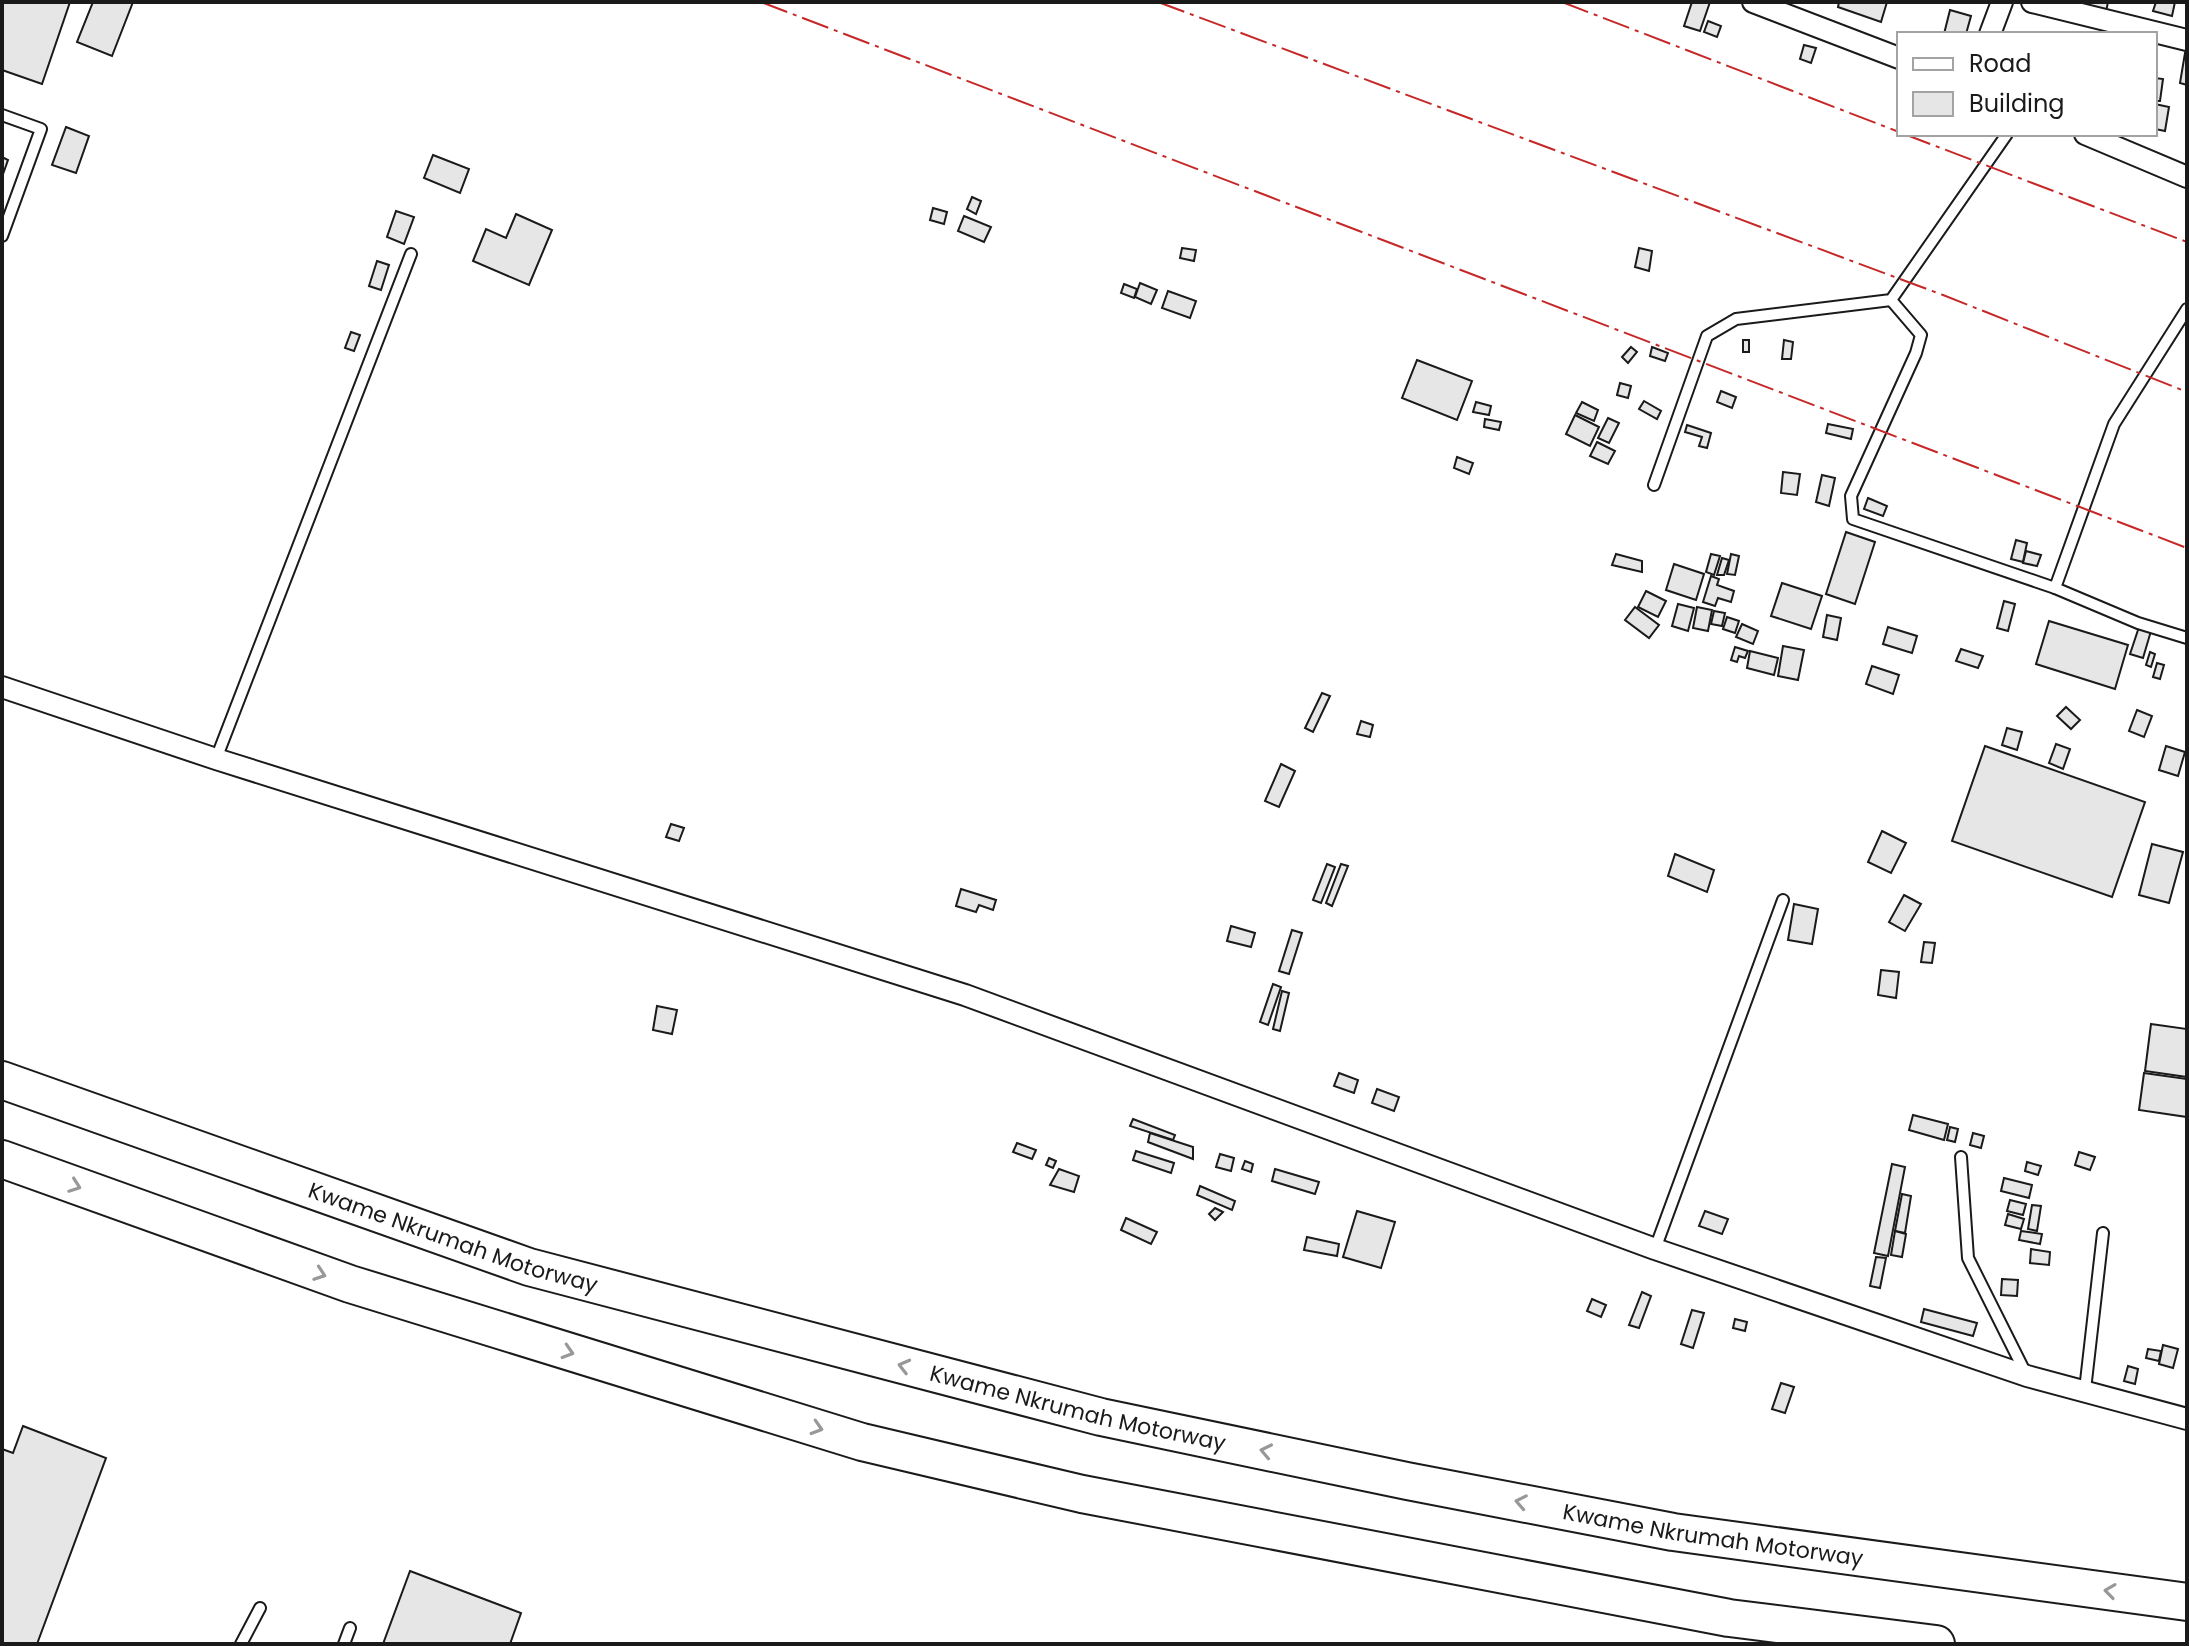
<svg xmlns="http://www.w3.org/2000/svg" width="2189" height="1646" font-family="Poppins,sans-serif">
<style>
.building{fill:#e6e6e6;stroke:#1a1a1a;stroke-width:2}
.lines{fill:none;stroke-linecap:round;stroke-linejoin:round}
.lane-casing{stroke:#1a1a1a;stroke-width:14}
.street-casing{stroke:#1a1a1a;stroke-width:24}
.highway-casing{stroke:#1a1a1a;stroke-width:40}
.lane{stroke:#fff;stroke-width:10}
.street{stroke:#fff;stroke-width:20}
.highway{stroke:#fff;stroke-width:36}
.power{stroke:#c62828;stroke-width:2;stroke-dasharray:28 6 4 6;stroke-linecap:butt}
.oneway{stroke:#989898}
.labels{text-anchor:middle;stroke-width:6;stroke-linejoin:round;paint-order:stroke}
.street-label{font-size:22px;fill:#1a1a1a;stroke:#fff}
</style>
<rect width="100%" height="100%" fill="#fff"/>
<g class="building">
<path d="M2,2H70L42,84L2,70Z"/>
<path d="M93,2H133L112,56L77,42Z"/>
<path d="M1692,2H1710L1700,31L1684,26Z"/>
<path d="M1839,2H1887L1881,22L1838,7Z"/>
<path d="M2077,2H2108L2106,12L2076,5Z"/>
<path d="M2156,2H2175L2172,16L2153,11Z"/>
<path d="M1950,10L1971,16L1966,34H1944Z"/>
<path d="M1708,21L1721,26L1717,37L1704,32Z"/>
<path d="M1804,45L1816,48L1811,63L1800,59Z"/>
<path d="M2185,53L2187,54V85L2180,83Z"/>
<path d="M2155,78L2163,79L2160,101H2155Z"/>
<path d="M2155,104L2169,107L2165,131L2155,129Z"/>
<path d="M66,127L89,136L76,173L52,165Z"/>
<path d="M433,155L469,169L460,193L424,178Z"/>
<path d="M2,157L8,160L2,177Z"/>
<path d="M972,197L981,201L976,214L967,209Z"/>
<path d="M933,208L947,212L944,224L930,220Z"/>
<path d="M396,211L414,217L404,244L387,237Z"/>
<path d="M516,214L552,230L529,285L473,261L486,229L506,238Z"/>
<path d="M964,216L991,227L984,242L958,231Z"/>
<path d="M1182,248L1196,250L1194,261L1180,258Z"/>
<path d="M1639,248L1652,251L1649,271L1635,267Z"/>
<path d="M377,261L389,265L381,290L369,286Z"/>
<path d="M1140,283L1157,290L1151,304L1135,297Z"/>
<path d="M1124,284L1137,289L1134,298L1121,293Z"/>
<path d="M1168,291L1196,301L1190,318L1162,308Z"/>
<path d="M351,332L360,335L354,351L345,348Z"/>
<rect x="1743" y="340" width="6" height="12"/>
<path d="M1784,340L1793,342L1791,359H1782Z"/>
<path d="M1631,347L1637,352L1628,363L1622,357Z"/>
<path d="M1652,347L1668,353L1665,361L1650,356Z"/>
<path d="M1417,360L1472,381L1457,420L1402,398Z"/>
<path d="M1620,383L1631,386L1628,398L1617,395Z"/>
<path d="M1721,391L1736,397L1732,408L1717,402Z"/>
<path d="M1644,401L1661,411L1657,419L1639,409Z"/>
<path d="M1476,402L1491,406L1489,415L1473,412Z"/>
<path d="M1582,402L1598,410L1594,421L1576,413Z"/>
<path d="M1575,415L1599,427L1590,446L1566,434Z"/>
<path d="M1608,418L1619,423L1609,443L1598,438Z"/>
<path d="M1485,419L1501,422L1499,430L1484,427Z"/>
<path d="M1828,424L1853,429L1851,439L1826,433Z"/>
<path d="M1687,425L1711,433L1707,448L1699,446L1702,437L1685,432Z"/>
<path d="M1597,442L1615,451L1608,464L1590,456Z"/>
<path d="M1457,457L1473,463L1469,474L1454,468Z"/>
<path d="M1783,472L1800,474L1797,495L1781,493Z"/>
<path d="M1822,475L1835,478L1829,506L1816,502Z"/>
<path d="M1868,498L1887,506L1883,516L1864,509Z"/>
<path d="M1846,532L1875,542L1855,604L1826,594Z"/>
<path d="M2016,540L2027,543L2023,562L2011,559Z"/>
<path d="M2026,551L2041,555L2037,566L2023,563Z"/>
<path d="M1616,554L1642,561V572L1612,565Z"/>
<path d="M1711,554L1720,556L1714,575L1706,572Z"/>
<path d="M1731,554L1739,556L1735,575L1727,574Z"/>
<path d="M1722,558L1729,560L1724,575H1717Z"/>
<path d="M1674,564L1704,574L1696,600L1666,590Z"/>
<path d="M1711,576L1719,579L1717,585L1734,591L1731,602L1718,598L1715,606L1703,602Z"/>
<path d="M1782,583L1822,596L1811,629L1771,616Z"/>
<path d="M1646,591L1666,601L1658,617L1638,607Z"/>
<path d="M2004,601L2015,604L2008,631L1997,628Z"/>
<path d="M1678,604L1694,608L1688,631L1672,626Z"/>
<path d="M1635,607L1659,625L1649,638L1625,620Z"/>
<path d="M1697,607L1712,610L1708,631L1693,628Z"/>
<path d="M1714,611L1725,613L1722,626L1711,624Z"/>
<path d="M1827,615L1841,618L1837,640L1823,637Z"/>
<path d="M1727,617L1739,621L1735,633L1723,629Z"/>
<path d="M2049,621L2128,645L2115,689L2036,664Z"/>
<path d="M1742,624L1758,631L1753,644L1736,637Z"/>
<path d="M1888,627L1917,636L1912,653L1883,644Z"/>
<path d="M2139,627L2151,631L2143,658L2130,654Z"/>
<path d="M1783,646L1804,650L1798,680L1778,676Z"/>
<path d="M1735,647L1748,651L1745,658L1739,656L1737,662L1731,660Z"/>
<path d="M1961,649L1983,656L1978,668L1956,661Z"/>
<path d="M1750,651L1778,658L1774,675L1747,668Z"/>
<path d="M2150,652L2155,654L2151,667L2146,665Z"/>
<path d="M2157,663L2164,665L2160,679L2153,677Z"/>
<path d="M1872,666L1899,675L1893,694L1866,684Z"/>
<path d="M1322,693L1330,696L1313,732L1305,728Z"/>
<path d="M2066,707L2080,720L2071,729L2057,716Z"/>
<path d="M2137,710L2152,716L2144,737L2129,731Z"/>
<path d="M1361,721L1373,725L1370,737L1357,734Z"/>
<path d="M2007,728L2022,732L2017,750L2002,745Z"/>
<path d="M2056,744L2070,749L2063,769L2049,763Z"/>
<path d="M1985,746L2145,802L2112,897L1952,841Z"/>
<path d="M2166,746L2185,752L2178,776L2159,770Z"/>
<path d="M1281,764L1295,771L1279,807L1265,801Z"/>
<path d="M671,824L684,828L679,841L666,837Z"/>
<path d="M1882,831L1906,843L1891,873L1868,862Z"/>
<path d="M2152,844L2183,852L2169,903L2139,895Z"/>
<path d="M1675,854L1714,870L1707,892L1668,876Z"/>
<path d="M1327,864L1335,867L1321,903L1313,900Z"/>
<path d="M1341,864L1348,866L1332,906L1326,903Z"/>
<path d="M961,889L996,900L993,910L979,905L976,912L956,906Z"/>
<path d="M1904,895L1921,904L1905,931L1889,922Z"/>
<path d="M1794,904L1818,909L1812,944L1788,940Z"/>
<path d="M1231,926L1255,933L1251,947L1227,941Z"/>
<path d="M1292,930L1302,933L1289,974L1279,971Z"/>
<path d="M1924,942L1935,943L1932,963L1921,962Z"/>
<path d="M1881,970L1899,972L1896,998L1878,995Z"/>
<path d="M1273,984L1281,987L1268,1025L1260,1022Z"/>
<path d="M1282,991L1289,993L1280,1031L1273,1029Z"/>
<path d="M657,1006L677,1010L672,1034L653,1030Z"/>
<path d="M2151,1024L2187,1029V1077L2145,1071Z"/>
<path d="M1339,1073L1358,1080L1354,1093L1334,1086Z"/>
<path d="M2144,1073L2187,1079V1117L2139,1110Z"/>
<path d="M1377,1089L1399,1097L1394,1111L1372,1103Z"/>
<path d="M1913,1115L1948,1124L1944,1140L1909,1130Z"/>
<path d="M1133,1119L1175,1135L1173,1140L1130,1126Z"/>
<path d="M1950,1127L1958,1129L1955,1142L1947,1140Z"/>
<path d="M1150,1133L1193,1147V1159L1148,1142Z"/>
<path d="M1973,1133L1984,1136L1981,1148L1970,1145Z"/>
<path d="M1017,1143L1036,1150L1032,1159L1013,1152Z"/>
<path d="M1136,1151L1174,1163L1171,1173L1133,1160Z"/>
<path d="M2079,1152L2095,1157L2090,1170L2075,1165Z"/>
<path d="M1220,1154L1234,1158L1231,1171L1216,1167Z"/>
<path d="M1049,1158L1056,1161L1053,1168L1046,1165Z"/>
<path d="M1245,1161L1253,1164L1251,1172L1242,1169Z"/>
<path d="M2027,1162L2041,1166L2038,1175L2025,1171Z"/>
<path d="M1892,1164L1905,1167L1888,1256L1874,1253Z"/>
<path d="M1059,1169L1079,1176L1074,1192L1050,1185Z"/>
<path d="M1275,1169L1319,1182L1315,1194L1272,1181Z"/>
<path d="M2004,1178L2032,1185L2029,1198L2001,1191Z"/>
<path d="M1200,1186L1235,1201L1232,1210L1197,1195Z"/>
<path d="M1902,1194L1911,1196L1905,1233L1895,1231Z"/>
<path d="M2010,1200L2026,1204L2023,1215L2007,1211Z"/>
<path d="M2032,1205L2041,1206L2037,1231L2028,1229Z"/>
<path d="M1215,1208L1223,1212L1215,1220L1209,1214Z"/>
<path d="M1357,1211L1395,1222L1381,1268L1343,1257Z"/>
<path d="M1705,1211L1728,1219L1722,1234L1699,1226Z"/>
<path d="M2008,1214L2024,1219L2021,1229L2005,1225Z"/>
<path d="M1126,1218L1157,1232L1151,1244L1121,1230Z"/>
<path d="M1895,1231L1906,1234L1902,1257L1891,1255Z"/>
<path d="M2021,1231L2042,1234L2040,1244L2019,1240Z"/>
<path d="M1307,1237L1339,1244L1337,1256L1304,1250Z"/>
<path d="M2031,1249L2050,1252L2049,1265L2030,1263Z"/>
<path d="M1876,1257L1886,1258L1880,1288L1870,1286Z"/>
<path d="M2002,1279L2018,1280L2017,1296L2001,1295Z"/>
<path d="M1642,1292L1651,1296L1639,1328L1629,1325Z"/>
<path d="M1592,1299L1606,1305L1601,1317L1587,1311Z"/>
<path d="M1924,1309L1977,1323L1973,1336L1921,1322Z"/>
<path d="M1692,1310L1704,1313L1693,1348L1681,1344Z"/>
<path d="M1735,1319L1747,1322L1745,1331L1733,1328Z"/>
<path d="M2163,1345L2178,1349L2173,1368L2159,1364Z"/>
<path d="M2148,1349L2161,1351L2159,1361L2146,1358Z"/>
<path d="M2128,1366L2138,1369L2135,1384L2124,1381Z"/>
<path d="M1781,1383L1794,1387L1785,1413L1772,1409Z"/>
<path d="M23,1426L106,1458L37,1644H2V1449L13,1453Z"/>
<path d="M410,1571L521,1613L510,1644H383Z"/>
</g>
<g class="lines">
<g class="lane-casing">
<g id="lane">
<path d="M2,115L41,129L2,236"/>
<path d="M1891,300L1921,335L1916,353L1851,496L1853,519L2055,588"/>
<path d="M2187,309L2114,424L2055,588L2138,623L2187,638"/>
<path d="M1654,485L1707,336L1736,319L1891,300L2007,134"/>
<path d="M216,759L411,254"/>
<path d="M1961,1157L1968,1258L2026,1374"/>
<path d="M1655,1249L1783,900"/>
<path d="M2085,1390L2103,1233"/>
<path d="M241,1644L260,1608"/>
<path d="M344,1644L350,1628"/>
</g>
</g>
<g class="street-casing">
<g id="street">
<path d="M1753,2L1899,58"/>
<path d="M2032,2L2187,40"/>
<path d="M1990,34L2002,2"/>
<path d="M2085,134L2187,177"/>
<path d="M2,687L216,759L965,995L1655,1249L2027,1376L2187,1419"/>
</g>
</g>
<g class="highway-casing">
<g id="highway">
<path id="s1" d="M2,1080L529,1267L1101,1417L1407,1481L1673,1532L2187,1602"/>
<path d="M2,1159L350,1284L862,1442L1082,1494L1729,1618L1936,1644"/>
</g>
</g>
<use href="#lane" class="lane"/>
<use href="#street" class="street"/>
<use href="#highway" class="highway"/>
<g class="power">
<path d="M761,2L2187,548"/>
<path d="M1158,2L1943,295L2187,392"/>
<path d="M1562,2L1899,132"/>
<path d="M1904,134L2187,242"/>
</g>
</g>
<defs><path id="oneway-chevron" d="M-2-3.5L2.5 0L-2 3.5" fill="none" stroke-width="1.6" stroke-linecap="round" stroke-linejoin="round" transform="scale(2)"/></defs>
<g class="oneway">
<use href="#oneway-chevron" transform="translate(75 1186) rotate(20)"/>
<use href="#oneway-chevron" transform="translate(320 1274) rotate(19)"/>
<use href="#oneway-chevron" transform="translate(568 1352) rotate(17)"/>
<use href="#oneway-chevron" transform="translate(904 1366) rotate(-166)"/>
<use href="#oneway-chevron" transform="translate(817 1428) rotate(17)"/>
<use href="#oneway-chevron" transform="translate(1266 1451) rotate(-168)"/>
<use href="#oneway-chevron" transform="translate(1521 1502) rotate(-169)"/>
<use href="#oneway-chevron" transform="translate(2110 1591) rotate(-172)"/>
</g>
<g class="labels">
<g class="street-label">
<text dy="8" stroke="none"><textPath href="#s1" startOffset="478">Kwame Nkrumah Motorway</textPath></text>
<text dy="8" stroke="none"><textPath href="#s1" startOffset="1126">Kwame Nkrumah Motorway</textPath></text>
<text dy="8" stroke="none"><textPath href="#s1" startOffset="1774">Kwame Nkrumah Motorway</textPath></text>
</g>
</g>
<rect width="2189" height="1646" fill="none" stroke="#1a1a1a" stroke-width="8"/>
<rect x="1897" y="32" width="260" height="104" fill="#ffffff" stroke="#a3a3a3" stroke-width="2"/>
<rect x="1913" y="58" width="40" height="12" fill="#ffffff" stroke="#a3a3a3" stroke-width="2"/>
<text x="1969" y="72" font-size="24" fill="#1a1a1a">Road</text>
<rect x="1913" y="92" width="40" height="24" fill="#e6e6e6" stroke="#a3a3a3" stroke-width="2"/>
<text x="1969" y="112" font-size="24" fill="#1a1a1a">Building</text>
</svg>
